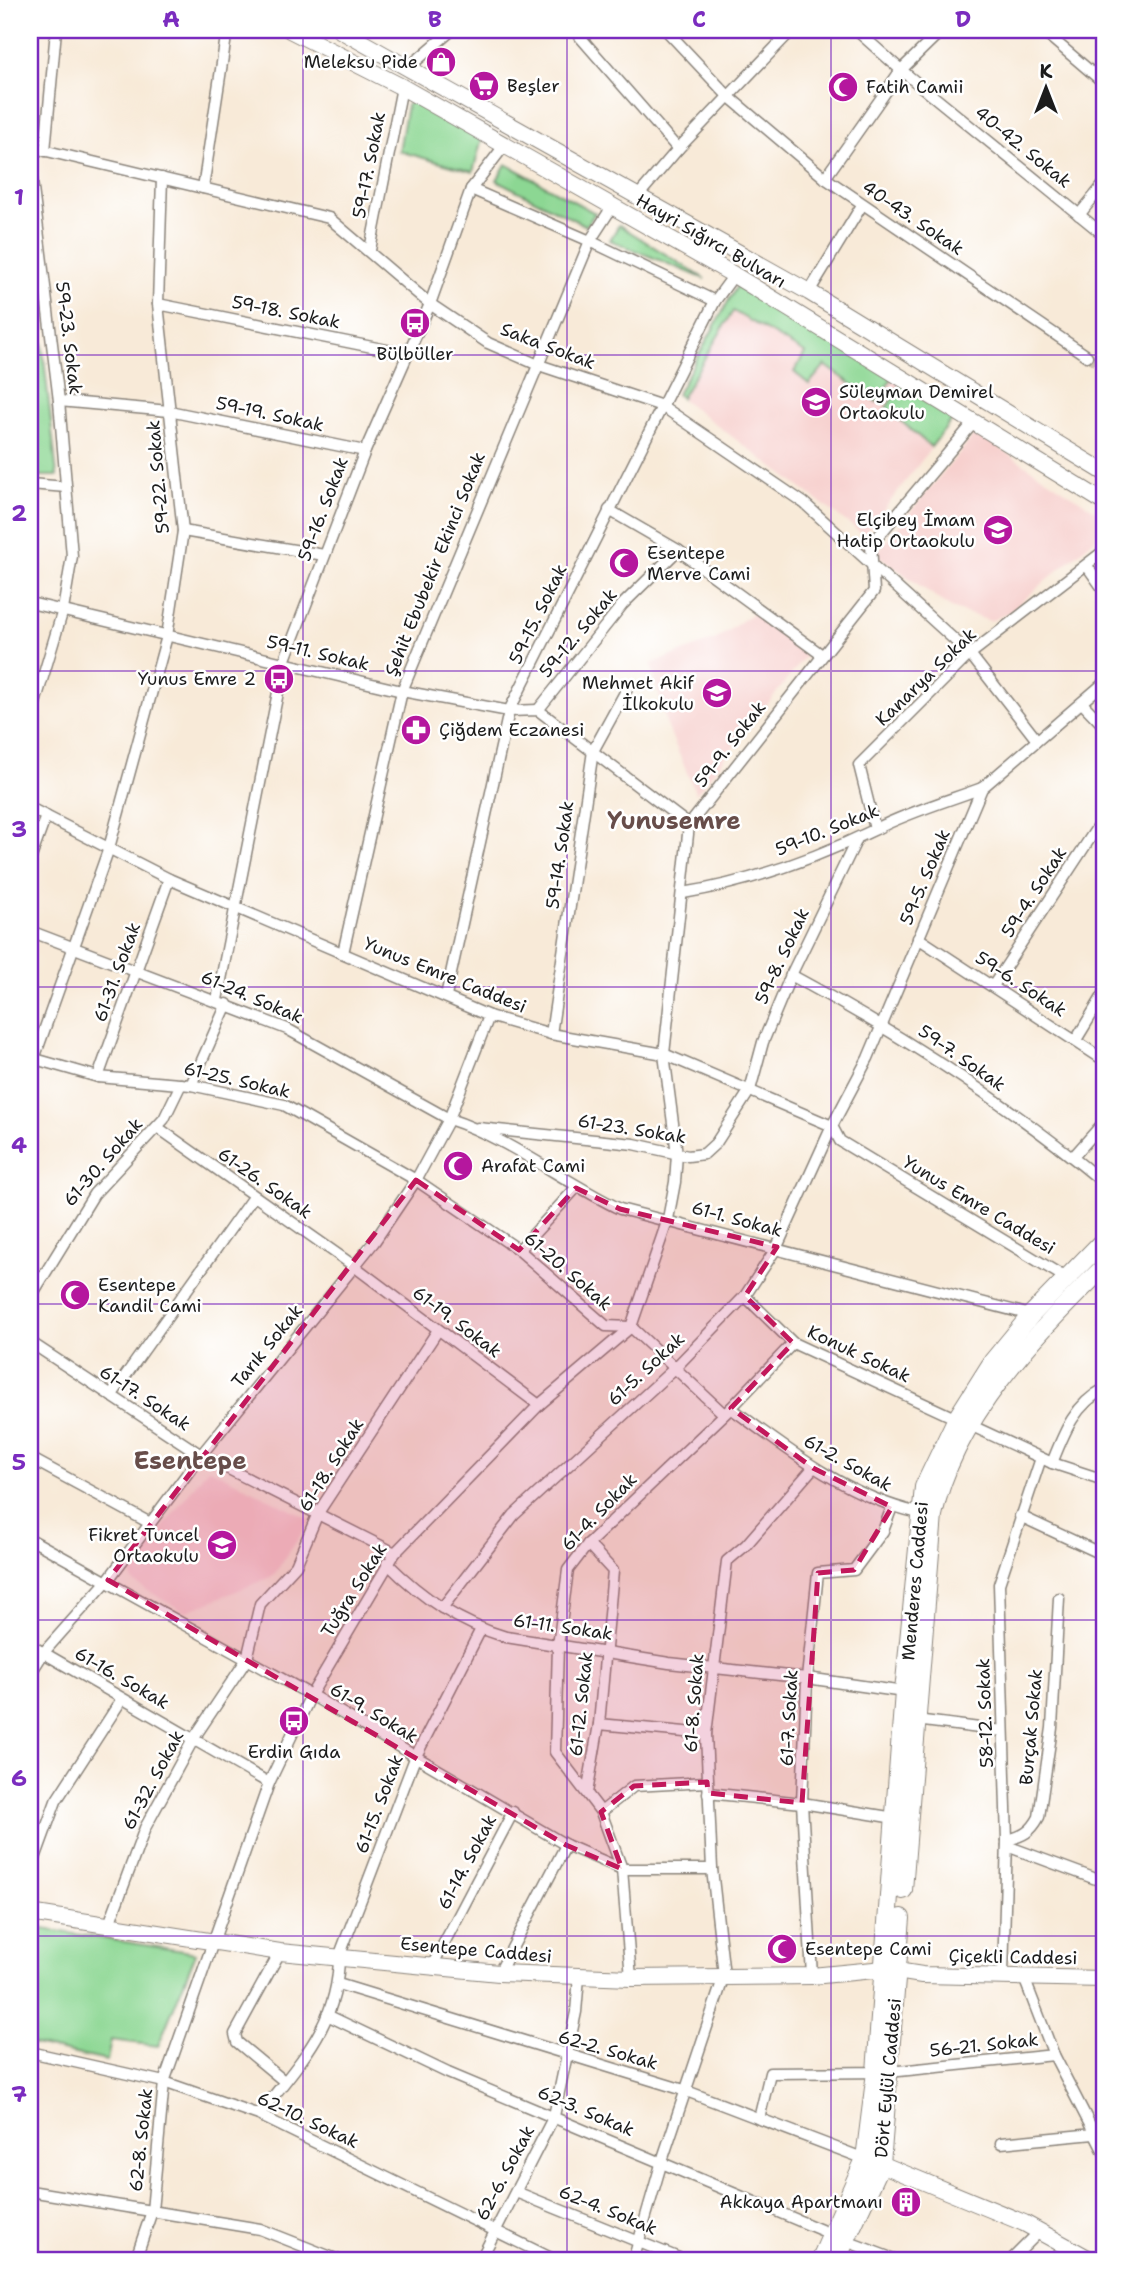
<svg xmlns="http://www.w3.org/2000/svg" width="1134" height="2291" font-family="'Shantell Sans',sans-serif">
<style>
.built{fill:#f7d0ce}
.green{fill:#8cd793;stroke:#547a58;stroke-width:2}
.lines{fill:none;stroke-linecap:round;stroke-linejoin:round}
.street-tunnel{stroke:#ccc1b2;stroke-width:10;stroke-dasharray:10 5;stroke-linecap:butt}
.street-casing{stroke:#8a837a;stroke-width:13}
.secondary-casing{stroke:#8a837a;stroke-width:18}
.primary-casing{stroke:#8a837a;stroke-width:20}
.street{stroke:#fff;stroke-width:10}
.secondary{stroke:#fff;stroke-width:16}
.primary{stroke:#fff;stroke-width:18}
.marked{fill:#c2185b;fill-opacity:0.2;stroke:#c2185b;stroke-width:5;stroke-dasharray:14 9;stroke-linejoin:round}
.grid{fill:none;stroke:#7b2cbf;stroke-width:2;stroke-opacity:0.55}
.labels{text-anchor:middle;stroke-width:5;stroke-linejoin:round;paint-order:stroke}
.poi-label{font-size:18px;fill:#1c1c1c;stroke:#fff;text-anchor:start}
.street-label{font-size:18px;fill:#1c1c1c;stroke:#fff}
.district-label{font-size:24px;font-weight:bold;fill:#674d4a;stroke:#fff}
.neatline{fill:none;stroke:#7b2cbf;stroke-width:2.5}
.grid-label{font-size:23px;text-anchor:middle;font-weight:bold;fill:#7b2cbf}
</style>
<rect width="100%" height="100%" fill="#fff"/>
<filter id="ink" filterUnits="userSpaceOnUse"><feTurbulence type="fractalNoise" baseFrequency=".0143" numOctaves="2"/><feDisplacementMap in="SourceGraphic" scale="14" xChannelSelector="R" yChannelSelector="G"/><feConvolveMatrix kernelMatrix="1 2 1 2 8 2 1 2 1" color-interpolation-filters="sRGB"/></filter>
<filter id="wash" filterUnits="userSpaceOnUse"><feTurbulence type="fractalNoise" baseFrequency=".00686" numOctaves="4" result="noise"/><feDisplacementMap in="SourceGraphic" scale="28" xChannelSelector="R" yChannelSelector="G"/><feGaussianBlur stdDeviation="1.57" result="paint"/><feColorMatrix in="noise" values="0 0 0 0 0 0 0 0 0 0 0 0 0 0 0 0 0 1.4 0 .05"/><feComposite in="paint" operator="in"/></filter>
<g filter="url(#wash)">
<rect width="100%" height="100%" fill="#f8ead8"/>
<g class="built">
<path d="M738,281L960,411L864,535L675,394Z"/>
<path d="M976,433L1104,516L1095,539L1008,613L990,621L951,608L879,556V550Z"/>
<path d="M754,612L808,653L696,794L666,723L651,664L717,639Z"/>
<path d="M208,1468L311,1520L273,1576L185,1612L133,1582L130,1570Z"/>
</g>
<g class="green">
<path d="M414,100L482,138L473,172L399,151L407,105Z"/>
<path d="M506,164L595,213L586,226L500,182L497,180Z"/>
<path d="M619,225L705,279L610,240Z"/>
<path d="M30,233L57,476H30Z"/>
<path d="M739,282L895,373L877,402L825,365L809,384L794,372L805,353L733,311L681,398L677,394Z"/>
<path d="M904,379L959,411L931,447L886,408Z"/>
<path d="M30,1927L196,1953L158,2046L111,2040L107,2061L30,2044Z"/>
</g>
</g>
<g filter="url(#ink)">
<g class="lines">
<path class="street-tunnel" d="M1087,356L1104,367"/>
<g class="street-casing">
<g id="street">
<path d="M574,30L678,149"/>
<path d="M666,30L728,96L825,178L1087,356"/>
<path d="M856,30L901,70L1104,235"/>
<path d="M1042,30L1104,83"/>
<path d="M409,67L452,30"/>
<path d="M30,147L329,218L430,304L488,343L536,364L662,406L804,503L970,654L1036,739"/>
<path d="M45,151L56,30"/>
<path d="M30,164L59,401L72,556L63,610L30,720"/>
<path d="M825,178L901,70L942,30"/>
<path d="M203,188L227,30"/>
<path d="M471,189L590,241L715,301"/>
<path d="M638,196L678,149L792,30"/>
<path d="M1079,215L1104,184"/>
<path d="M370,250L402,87"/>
<path d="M809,292L862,205"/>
<path d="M158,304L407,354"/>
<path d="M59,401L169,411L365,451"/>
<path d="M30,484L66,487"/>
<path d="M609,510L678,550L822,655"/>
<path d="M183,531L324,555"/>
<path d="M1087,566L1104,590"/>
<path d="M30,603L402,691L509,711L538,710L689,825"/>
<path d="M1082,703L1104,726"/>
<path d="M538,710L623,604L678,550"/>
<path d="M30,808L169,879L489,1016L551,1034L664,1054L832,1126L840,1141L1066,1278"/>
<path d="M875,829L859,765L970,654L1104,551"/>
<path d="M30,860L46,816"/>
<path d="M683,893C751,882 814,859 876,829C909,812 947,801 982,788"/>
<path d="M30,931L287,1029L449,1119C508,1138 564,1182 620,1209L1031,1315"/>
<path d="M918,938L1104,1060"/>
<path d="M343,953L402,691L590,241L612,207"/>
<path d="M791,975C900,1034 1008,1103 1104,1183"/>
<path d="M993,986L1104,817"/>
<path d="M446,996L509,711L715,301L734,275"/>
<path d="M217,1000L284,662L365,451L430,304L471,189L504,146"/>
<path d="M551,1034L593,751L627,689"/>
<path d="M1076,1040L1104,994"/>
<path d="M35,1059L98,1077L191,1085L284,1105L416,1180L519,1250L606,1326L631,1327L724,1414"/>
<path d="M30,1070L109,848L167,636L183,531L158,304L162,178"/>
<path d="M98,1077L169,879"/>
<path d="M191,1085L227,1004"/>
<path d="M157,1127L354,1266L539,1405"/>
<path d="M478,1128L634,1144L688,1156L704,1154L716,1143L750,1090L763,1042L791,975L856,841"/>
<path d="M1073,1157L1104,1122"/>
<path d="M519,1250L576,1188"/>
<path d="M745,1296L793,1343L1052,1463L1104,1480"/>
<path d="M30,1298L94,1194L164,1119L181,1084"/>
<path d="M30,1342L201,1455L395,1553"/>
<path d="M111,1396L253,1197"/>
<path d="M731,1408C789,1451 848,1497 919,1513"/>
<path d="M30,1458L150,1523"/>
<path d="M1052,1463C1064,1433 1074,1405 1104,1389"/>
<path d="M1020,1516L1104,1555"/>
<path d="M30,1539L311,1695L566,1845L622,1869H712"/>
<path d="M387,1563C422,1598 459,1623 506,1637L669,1663L807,1678L904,1692"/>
<path d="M442,1608L514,1515L676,1367L745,1296L777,1247L832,1126L868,1058L982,788L1104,683"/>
<path d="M30,1645L269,1783"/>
<path d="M30,1674L44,1652L108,1580L201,1455L374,1242L416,1180L449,1119L489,1016"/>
<path d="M916,1720L1003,1731"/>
<path d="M599,1724L706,1734"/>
<path d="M587,1793L599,1724L613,1571L588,1544"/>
<path d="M708,1793L802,1803L895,1818"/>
<path d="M601,1812L634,1786L707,1782"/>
<path d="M1007,1840C1023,1836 1031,1832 1039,1817L1052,1728L1059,1598"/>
<path d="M1007,1846L1104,1882"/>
<path d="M30,1872L56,1801L122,1699"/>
<path d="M108,1927L145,1828L194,1738L247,1659L260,1604L296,1565L318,1513L438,1330"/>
<path d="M280,1952L235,2034L237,2042L284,2081"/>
<path d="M432,1966L513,1812"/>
<path d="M499,1973L566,1845"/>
<path d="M1003,1974L1007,1840L999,1584L1041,1458"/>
<path d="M1023,1975L1054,2055L1104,2152"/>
<path d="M812,1976L802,1803L807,1678L818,1573L854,1570L883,1531L892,1507"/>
<path d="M631,1978L622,1869L601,1812L555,1752L558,1646L568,1570L588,1544L731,1408L793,1343"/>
<path d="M1101,1978L1104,1870"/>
<path d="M338,1984L684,2090L865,2159"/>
<path d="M327,2015L448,2073L833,2235"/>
<path d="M30,2052L164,2082L259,2115L557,2261"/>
<path d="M259,2115C298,2063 338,2027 339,1957L415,1758L481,1629"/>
<path d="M759,2119L770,2073L889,2072L1054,2055"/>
<path d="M1001,2143L1104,2133"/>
<path d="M30,2191L260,2229L341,2261"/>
<path d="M516,2192L686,2261"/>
<path d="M846,2241L899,2261"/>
<path d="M135,2261L152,2211L164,2082L269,1783L311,1695L395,1553L539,1405L631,1327L668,1219L675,1182L677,1154L664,1054L689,825L874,591L871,545L975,421"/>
<path d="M480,2261L554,2116L576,2012L579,1977"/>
<path d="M633,2261L662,2161L724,1976L712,1869L706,1734L727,1561L746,1545L813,1468"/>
<path d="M1010,2261L1040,2231"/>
</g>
</g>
<g class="secondary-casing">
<g id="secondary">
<path d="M290,30L402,87L734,275L1104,502"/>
<path d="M340,30L809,292L1104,472"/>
<path d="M30,1913L280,1952L499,1973L631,1978L812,1976L884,1969L922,1975L1104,1979"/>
<path d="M881,2164L1024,2223L1093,2261"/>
</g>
</g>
<g class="primary-casing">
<g id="primary">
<path d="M903,1890L933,1515C953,1419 1036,1332 1104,1267"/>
<path d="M820,2261L865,2159L876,2072L904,1692L924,1487L957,1418L993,1361L1031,1315L1104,1240"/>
<path d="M836,2261L881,2164L901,1918"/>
</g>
</g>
<use href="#street" class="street"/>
<use href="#secondary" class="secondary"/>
<use href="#primary" class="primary"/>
</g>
</g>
<path class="marked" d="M416,1180L519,1250L576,1188L620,1209L777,1247L745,1296L793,1343L731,1408L813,1468L892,1507L854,1570L818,1573L802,1803L708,1793L707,1782L634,1786L601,1812L622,1869L566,1845L108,1580Z"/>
<path class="grid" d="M303,30V2261M567,30V2261M831,30V2261M30,355H1104M30,671H1104M30,987H1104M30,1304H1104M30,1620H1104M30,1936H1104"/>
<defs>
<g id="shop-disc" transform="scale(1.575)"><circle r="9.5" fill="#b5179e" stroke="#fff"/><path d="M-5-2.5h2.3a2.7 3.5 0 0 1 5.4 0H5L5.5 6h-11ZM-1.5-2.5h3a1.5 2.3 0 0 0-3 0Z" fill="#fff"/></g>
<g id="supermarket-disc" transform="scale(1.575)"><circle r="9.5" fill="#b5179e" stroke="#fff"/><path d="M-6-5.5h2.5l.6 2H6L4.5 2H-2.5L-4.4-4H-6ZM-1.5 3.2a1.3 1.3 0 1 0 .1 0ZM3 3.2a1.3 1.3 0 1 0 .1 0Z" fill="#fff"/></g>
<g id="mosque-disc" transform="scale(1.575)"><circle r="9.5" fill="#b5179e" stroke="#fff"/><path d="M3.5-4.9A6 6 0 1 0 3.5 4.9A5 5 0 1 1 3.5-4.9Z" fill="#fff"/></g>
<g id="bus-disc" transform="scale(1.575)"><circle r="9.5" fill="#b5179e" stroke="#fff"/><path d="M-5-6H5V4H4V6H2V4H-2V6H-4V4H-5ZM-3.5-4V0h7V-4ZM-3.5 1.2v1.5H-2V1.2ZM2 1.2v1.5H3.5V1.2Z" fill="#fff"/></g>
<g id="school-disc" transform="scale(1.575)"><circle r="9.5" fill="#b5179e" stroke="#fff"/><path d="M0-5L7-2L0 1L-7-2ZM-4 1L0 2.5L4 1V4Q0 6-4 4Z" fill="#fff"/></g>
<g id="pharmacy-disc" transform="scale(1.575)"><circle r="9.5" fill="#b5179e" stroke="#fff"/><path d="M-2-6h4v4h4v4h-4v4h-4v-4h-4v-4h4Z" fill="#fff"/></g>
<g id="building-disc" transform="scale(1.575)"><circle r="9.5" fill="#b5179e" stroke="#fff"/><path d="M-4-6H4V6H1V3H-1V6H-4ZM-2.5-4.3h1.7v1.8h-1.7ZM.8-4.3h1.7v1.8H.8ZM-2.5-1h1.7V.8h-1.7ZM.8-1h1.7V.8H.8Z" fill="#fff"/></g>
</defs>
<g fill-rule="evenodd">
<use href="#shop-disc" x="441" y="62"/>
<use href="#supermarket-disc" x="484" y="86"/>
<use href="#mosque-disc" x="843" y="87"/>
<use href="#bus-disc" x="415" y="323"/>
<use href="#school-disc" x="816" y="402"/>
<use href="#school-disc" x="998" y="530"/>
<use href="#mosque-disc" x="624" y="563"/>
<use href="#bus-disc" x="279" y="679"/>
<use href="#school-disc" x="717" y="693"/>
<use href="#pharmacy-disc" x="416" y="730"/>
<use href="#mosque-disc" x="458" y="1166"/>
<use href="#mosque-disc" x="75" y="1295"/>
<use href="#school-disc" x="222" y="1545"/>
<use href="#bus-disc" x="294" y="1721"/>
<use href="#mosque-disc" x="782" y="1949"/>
<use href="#building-disc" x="906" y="2202"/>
</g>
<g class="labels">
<g class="poi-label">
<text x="418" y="68" text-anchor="end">Meleksu Pide</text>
<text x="507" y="92">Beşler</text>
<text x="866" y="93">Fatih Camii</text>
<text x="415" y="360" text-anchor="middle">Bülbüller</text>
<text x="839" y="398">Süleyman Demirel<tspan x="839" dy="21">Ortaokulu</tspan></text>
<text x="975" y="526" text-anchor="end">Elçibey İmam<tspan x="975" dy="21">Hatip Ortaokulu</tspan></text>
<text x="647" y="559">Esentepe<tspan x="647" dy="21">Merve Cami</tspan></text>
<text x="256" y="685" text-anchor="end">Yunus Emre 2</text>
<text x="694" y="689" text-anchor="end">Mehmet Akif<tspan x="694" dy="21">İlkokulu</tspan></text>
<text x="439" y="736">Çiğdem Eczanesi</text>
<text x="481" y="1172">Arafat Cami</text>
<text x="98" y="1291">Esentepe<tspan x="98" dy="21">Kandil Cami</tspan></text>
<text x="199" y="1541" text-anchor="end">Fikret Tuncel<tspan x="199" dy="21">Ortaokulu</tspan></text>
<text x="294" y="1758" text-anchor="middle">Erdin Gıda</text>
<text x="805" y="1955">Esentepe Cami</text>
<text x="883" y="2208" text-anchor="end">Akkaya Apartmanı</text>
</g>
<g class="street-label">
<text transform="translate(1023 147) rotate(39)" y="6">40-42. Sokak</text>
<text transform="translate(369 165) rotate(-79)" y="6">59-17. Sokak</text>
<text transform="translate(913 218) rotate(34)" y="6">40-43. Sokak</text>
<text transform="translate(711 241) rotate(30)" y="6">Hayri Sığırcı Bulvarı</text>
<text transform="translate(286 312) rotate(11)" y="6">59-18. Sokak</text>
<text transform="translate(69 338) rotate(83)" y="6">59-23. Sokak</text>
<text transform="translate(548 346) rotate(21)" y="6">Saka Sokak</text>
<text transform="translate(270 414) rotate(12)" y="6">59-19. Sokak</text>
<text transform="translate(158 477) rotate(-95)" y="6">59-22. Sokak</text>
<text transform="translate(323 509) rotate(-69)" y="6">59-16. Sokak</text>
<text transform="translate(435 564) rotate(-68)" y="6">Şehit Ebubekir Ekinci Sokak</text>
<text transform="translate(538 614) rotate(-64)" y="6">59-15. Sokak</text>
<text transform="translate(578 633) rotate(-50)" y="6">59-12. Sokak</text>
<text transform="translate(318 653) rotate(13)" y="6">59-11. Sokak</text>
<text transform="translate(926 677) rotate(-44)" y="6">Kanarya Sokak</text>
<text transform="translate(730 744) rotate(-52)" y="6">59-9. Sokak</text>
<text transform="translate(827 830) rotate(-22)" y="6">59-10. Sokak</text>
<text transform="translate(560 855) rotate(-82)" y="6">59-14. Sokak</text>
<text transform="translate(925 877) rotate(-67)" y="6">59-5. Sokak</text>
<text transform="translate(1034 892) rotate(-57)" y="6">59-4. Sokak</text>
<text transform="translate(782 956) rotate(-65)" y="6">59-8. Sokak</text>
<text transform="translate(117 972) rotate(-70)" y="6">61-31. Sokak</text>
<text transform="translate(445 975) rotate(22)" y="6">Yunus Emre Caddesi</text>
<text transform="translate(1021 984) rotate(33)" y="6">59-6. Sokak</text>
<text transform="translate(252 997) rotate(23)" y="6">61-24. Sokak</text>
<text transform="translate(962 1058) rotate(35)" y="6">59-7. Sokak</text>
<text transform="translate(237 1080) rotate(13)" y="6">61-25. Sokak</text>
<text transform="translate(632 1129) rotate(9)" y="6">61-23. Sokak</text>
<text transform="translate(103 1162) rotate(-49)" y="6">61-30. Sokak</text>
<text transform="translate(265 1183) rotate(35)" y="6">61-26. Sokak</text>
<text transform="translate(979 1205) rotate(31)" y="6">Yunus Emre Caddesi</text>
<text transform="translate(737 1219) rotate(15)" y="6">61-1. Sokak</text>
<text transform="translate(568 1271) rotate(41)" y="6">61-20. Sokak</text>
<text transform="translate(457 1322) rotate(37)" y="6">61-19. Sokak</text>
<text transform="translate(267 1346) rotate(-51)" y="6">Tarık Sokak</text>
<text transform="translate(859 1354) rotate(25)" y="6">Konuk Sokak</text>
<text transform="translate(646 1369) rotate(-43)" y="6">61-5. Sokak</text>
<text transform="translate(145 1398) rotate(33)" y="6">61-17. Sokak</text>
<text transform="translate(848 1463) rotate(29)" y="6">61-2. Sokak</text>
<text transform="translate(331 1465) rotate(-58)" y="6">61-18. Sokak</text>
<text transform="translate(599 1512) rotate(-46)" y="6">61-4. Sokak</text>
<text transform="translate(915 1581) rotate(-85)" y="6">Menderes Caddesi</text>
<text transform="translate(354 1590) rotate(-58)" y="6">Tuğra Sokak</text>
<text transform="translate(563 1627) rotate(8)" y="6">61-11. Sokak</text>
<text transform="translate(122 1678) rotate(30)" y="6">61-16. Sokak</text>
<text transform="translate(694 1703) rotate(-86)" y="6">61-8. Sokak</text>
<text transform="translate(581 1704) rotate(-84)" y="6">61-12. Sokak</text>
<text transform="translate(374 1713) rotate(31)" y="6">61-9. Sokak</text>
<text transform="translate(985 1713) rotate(-92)" y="6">58-12. Sokak</text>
<text transform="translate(789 1718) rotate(-87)" y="6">61-7. Sokak</text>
<text transform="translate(1031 1727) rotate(-85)" y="6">Burçak Sokak</text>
<text transform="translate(153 1780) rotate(-62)" y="6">61-32. Sokak</text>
<text transform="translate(379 1804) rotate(-69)" y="6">61-15. Sokak</text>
<text transform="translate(467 1862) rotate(-62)" y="6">61-14. Sokak</text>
<text transform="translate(476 1950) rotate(5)" y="6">Esentepe Caddesi</text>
<text transform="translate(1013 1957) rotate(1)" y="6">Çiçekli Caddesi</text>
<text transform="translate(984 2045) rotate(-6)" y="6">56-21. Sokak</text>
<text transform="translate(608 2050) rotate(16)" y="6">62-2. Sokak</text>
<text transform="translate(888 2078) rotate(-85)" y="6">Dört Eylül Caddesi</text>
<text transform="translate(586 2111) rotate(23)" y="6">62-3. Sokak</text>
<text transform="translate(308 2120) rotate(25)" y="6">62-10. Sokak</text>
<text transform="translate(141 2140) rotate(-84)" y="6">62-8. Sokak</text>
<text transform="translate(505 2173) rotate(-62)" y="6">62-6. Sokak</text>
<text transform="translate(608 2210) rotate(22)" y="6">62-4. Sokak</text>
</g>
<g class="district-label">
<text x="674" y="829">Yunusemre</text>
<text x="190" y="1469">Esentepe</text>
</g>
</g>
<rect width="1134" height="2291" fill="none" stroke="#fff" stroke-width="77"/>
<g transform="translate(1046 88)" stroke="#ffffff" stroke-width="5" paint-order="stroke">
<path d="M0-5L12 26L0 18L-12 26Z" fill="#1c1c1c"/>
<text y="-10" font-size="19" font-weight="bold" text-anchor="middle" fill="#1c1c1c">K</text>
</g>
<rect x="38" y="38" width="1058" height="2214" class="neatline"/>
<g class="grid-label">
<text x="171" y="27">A</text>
<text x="435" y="27">B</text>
<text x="699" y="27">C</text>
<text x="963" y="27">D</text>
<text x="19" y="205">1</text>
<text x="19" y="521">2</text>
<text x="19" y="837">3</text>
<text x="19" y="1153">4</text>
<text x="19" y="1470">5</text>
<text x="19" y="1786">6</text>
<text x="19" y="2102">7</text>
</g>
</svg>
